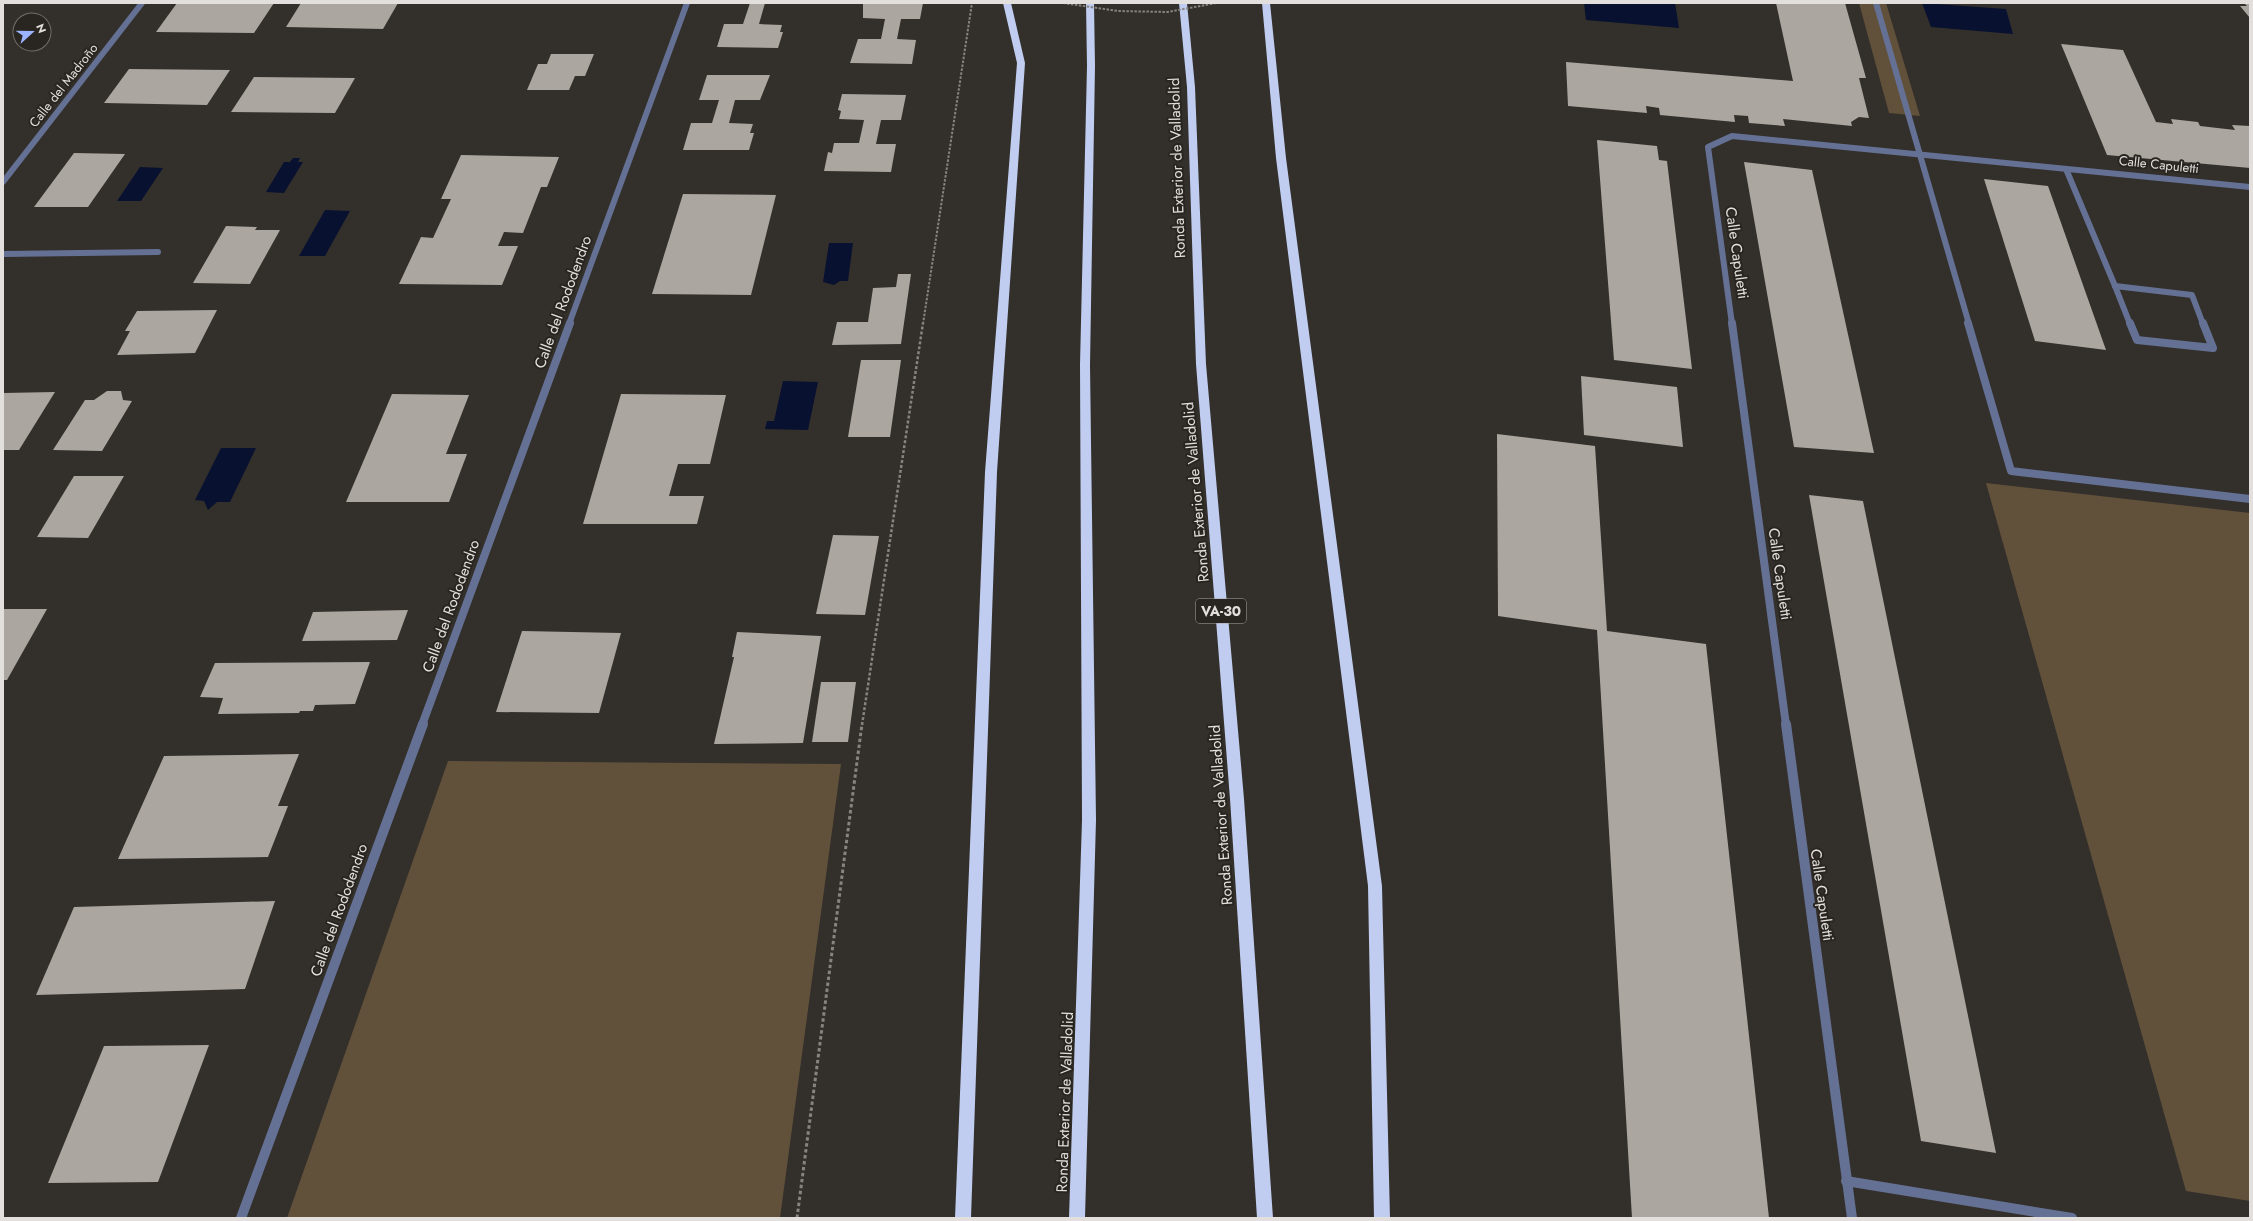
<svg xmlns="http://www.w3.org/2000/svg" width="2253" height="1221" font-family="Jost,sans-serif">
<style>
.green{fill:#61513b}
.water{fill:#091131}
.building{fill:#aba6a0}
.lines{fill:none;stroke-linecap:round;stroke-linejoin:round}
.path-far2{stroke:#87837f;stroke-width:2;stroke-dasharray:2.5 1.5;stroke-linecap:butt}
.path-far1{stroke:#87837f;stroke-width:2.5;stroke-dasharray:3 2;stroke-linecap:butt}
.path{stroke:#87837f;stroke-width:3;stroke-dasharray:3.5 2.5;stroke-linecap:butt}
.pedestrian-far1{stroke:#657194;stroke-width:6}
.pedestrian{stroke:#657194;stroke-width:8}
.minor-far2{stroke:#657194;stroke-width:6}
.minor-far1{stroke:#657194;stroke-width:8}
.minor{stroke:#657194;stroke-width:10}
.motorway{fill:#c0cdf0;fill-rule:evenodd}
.path-bridge{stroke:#87837f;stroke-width:2;stroke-dasharray:2.5 1.5;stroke-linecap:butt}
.labels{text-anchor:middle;stroke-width:4;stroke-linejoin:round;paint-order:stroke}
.far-street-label{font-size:13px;fill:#e2dfdc;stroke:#292520}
.shield{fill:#292520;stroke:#aaa7a4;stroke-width:1}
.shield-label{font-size:14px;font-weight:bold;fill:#e2dfdc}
.street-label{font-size:15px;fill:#e2dfdc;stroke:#292520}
</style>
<rect width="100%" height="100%" fill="#332f2a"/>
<g class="green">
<path d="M1859,3H1886L1920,116L1889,113Z"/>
<path d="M1986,483L2250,513V1201L2186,1191Z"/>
<path d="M448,761L841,764L780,1218H287Z"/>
</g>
<g class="water">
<path d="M1584,3H1675L1679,28L1586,20Z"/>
<path d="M1922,3L2006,9L2013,34L1931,27Z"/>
<path d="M293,158H300L298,162H303L284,193L266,192L284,162H290Z"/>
<path d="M140,167L163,168L141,201H117Z"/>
<path d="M325,210L350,211L325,256H299Z"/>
<path d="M829,243H853L848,281H840L834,285L823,282Z"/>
<path d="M783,381L818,382L808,430L765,429L767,421H774Z"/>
<path d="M221,448H256L230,502H217L208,510L204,501L195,500Z"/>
</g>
<g class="building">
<path d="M177,3H274L254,33L156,32Z"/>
<path d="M301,3H398L383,29L286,27Z"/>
<path d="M750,3H765L759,24L782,25L780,32H783L778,48L717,47L724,24H743Z"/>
<path d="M863,3H923L920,19H901L897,39L916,40L912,64L850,63L858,39H881L885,19L863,18Z"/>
<path d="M1776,3H1845L1866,78H1859L1869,118L1859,117L1851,122L1852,126L1783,119L1785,126L1749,123L1748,116L1734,115L1735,122L1660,115L1659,108L1646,106L1647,113L1568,106L1566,62L1793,81Z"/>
<path d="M2244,3H2250V18L2240,6H2247Z"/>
<path d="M2061,44L2123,50L2156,122L2173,124L2171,119L2198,122L2200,126L2235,130L2232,125L2250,126V168L2107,155Z"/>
<path d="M551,54H594L585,76H575L569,90H527L538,64H547Z"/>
<path d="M129,69L230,70L207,105L104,103Z"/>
<path d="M707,75H770L760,100H735L729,123L753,124L750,133H754L749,150H683L691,123H712L719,100H699Z"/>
<path d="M254,77L355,78L335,113L231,112Z"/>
<path d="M842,94L906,95L901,120H881L876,144H896L891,172L824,171L828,152L832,153L834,143H859L864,120L839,119L841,111L838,110Z"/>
<path d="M1597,140L1657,146L1659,160L1667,161L1692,369L1614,360Z"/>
<path d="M74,153L125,154L88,207H34Z"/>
<path d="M461,155L559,157L547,187H541L523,233L504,232L498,246H518L502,285L399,284L421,237L433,238L451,199H441Z"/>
<path d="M1744,162L1812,170L1874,453L1794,447Z"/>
<path d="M1984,179L2048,186L2106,350L2035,341Z"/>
<path d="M683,194L776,195L751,295L652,294Z"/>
<path d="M226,226L257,227L255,230H280L250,284L193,283Z"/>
<path d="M898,274H911L901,344L832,345L837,322H868L873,288L896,287Z"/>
<path d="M217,310L195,353L117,355L130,331H125L137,311Z"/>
<path d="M861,360H901L890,437H848Z"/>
<path d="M1581,376L1677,387L1683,447L1584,435Z"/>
<path d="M107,391H121L123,400L132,401L102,451L53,450L85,400H94Z"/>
<path d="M55,392L19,450H3V393Z"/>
<path d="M392,394L469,395L446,454H467L449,502H346Z"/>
<path d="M621,394L726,395L710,464H678L669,496H704L697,524H583Z"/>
<path d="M1497,434L1595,446L1607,631L1706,644L1769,1218H1632L1597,630L1498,616Z"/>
<path d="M74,476H124L88,538L37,537Z"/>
<path d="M1809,495L1863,501L1996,1153L1921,1141Z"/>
<path d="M833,535L879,536L865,615L816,614Z"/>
<path d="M3,609H47L7,680H3Z"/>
<path d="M408,610L397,640L302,641L313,612Z"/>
<path d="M522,631L621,633L599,713L496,712Z"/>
<path d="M737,632L821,636L803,743L714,744L734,657H732Z"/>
<path d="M370,662L355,704L315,705L313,711H300L299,713L218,714L223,698L200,697L215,663Z"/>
<path d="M821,682H856L848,742H812Z"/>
<path d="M299,754L278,806H288L268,857L118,859L164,756Z"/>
<path d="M275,901L245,989L36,995L74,907Z"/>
<path d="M209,1045L158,1182L48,1183L104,1046Z"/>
</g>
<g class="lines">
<path class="path-far2" d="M923,324L972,3"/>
<path class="path-far1" d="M862,725L923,323"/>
<path class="path" d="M797,1218L862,724"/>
<path class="pedestrian-far1" d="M1876,3L1969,324"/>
<path class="pedestrian" d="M1968,323L2011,471L2250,499"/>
<g class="minor-far2">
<path d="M2066,169L2115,286"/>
<path d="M3,182L142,3"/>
<path d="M3,254L158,252"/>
<path d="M2115,286L2192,295L2203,324"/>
<path d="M2115,286L2130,324"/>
<path d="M569,324L687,3"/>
<path d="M1732,324L1708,147L1732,136L2250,187"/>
</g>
<g class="minor-far1">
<path d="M1732,323L1786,725"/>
<path d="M2130,323L2137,340L2213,348L2203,323"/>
<path d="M422,725L570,323"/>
</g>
<g class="minor">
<path d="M1786,724L1852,1218"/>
<path d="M1846,1181L2072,1218"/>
<path d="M241,1218L423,724"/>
</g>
<g class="motorway">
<path d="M1003,3H1011L1025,63L997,472L971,1218H955L985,472L1017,63Z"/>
<path d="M1086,3H1094L1095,66L1090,365L1096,820L1085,1218H1069L1082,820L1080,365L1087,66Z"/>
<path d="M1179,3H1187L1195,87L1206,364L1244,799L1273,1218H1257L1230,799L1196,364L1187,87Z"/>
<path d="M1262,3H1270L1286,158L1382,886L1390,1218H1374L1368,886L1276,158Z"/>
</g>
<path class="path-bridge" d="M1063,3L1118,11L1168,12L1216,3"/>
</g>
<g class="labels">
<g class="far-street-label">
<text transform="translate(63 85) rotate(-52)" y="5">Calle del Madroño</text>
<text transform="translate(2159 164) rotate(6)" y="5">Calle Capuletti</text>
</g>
<rect class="shield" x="1196" y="599" width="50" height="24" rx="3"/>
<g class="shield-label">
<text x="1221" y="616">VA-30</text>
</g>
<g class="street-label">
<text transform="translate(1177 168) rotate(-92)" y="5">Ronda Exterior de Valladolid</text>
<text transform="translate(1737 253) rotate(82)" y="5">Calle Capuletti</text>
<text transform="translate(563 302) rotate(-70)" y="5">Calle del Rododendro</text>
<text transform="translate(1196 492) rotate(-95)" y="5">Ronda Exterior de Valladolid</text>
<text transform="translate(1780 574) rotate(82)" y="5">Calle Capuletti</text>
<text transform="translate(451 606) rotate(-70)" y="5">Calle del Rododendro</text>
<text transform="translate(1221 815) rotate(-94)" y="5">Ronda Exterior de Valladolid</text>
<text transform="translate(1822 895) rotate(82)" y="5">Calle Capuletti</text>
<text transform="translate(339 910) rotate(-70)" y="5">Calle del Rododendro</text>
<text transform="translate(1065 1102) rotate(-88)" y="5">Ronda Exterior de Valladolid</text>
</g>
</g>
<rect width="2253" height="1221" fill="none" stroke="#e2dfdc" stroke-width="8"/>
<g transform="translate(32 32) rotate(69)"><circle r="19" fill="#292520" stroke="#736f6b"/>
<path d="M0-3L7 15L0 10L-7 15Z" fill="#9bb4fd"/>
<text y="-6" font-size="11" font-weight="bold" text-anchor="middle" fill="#e2dfdc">N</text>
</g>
</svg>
